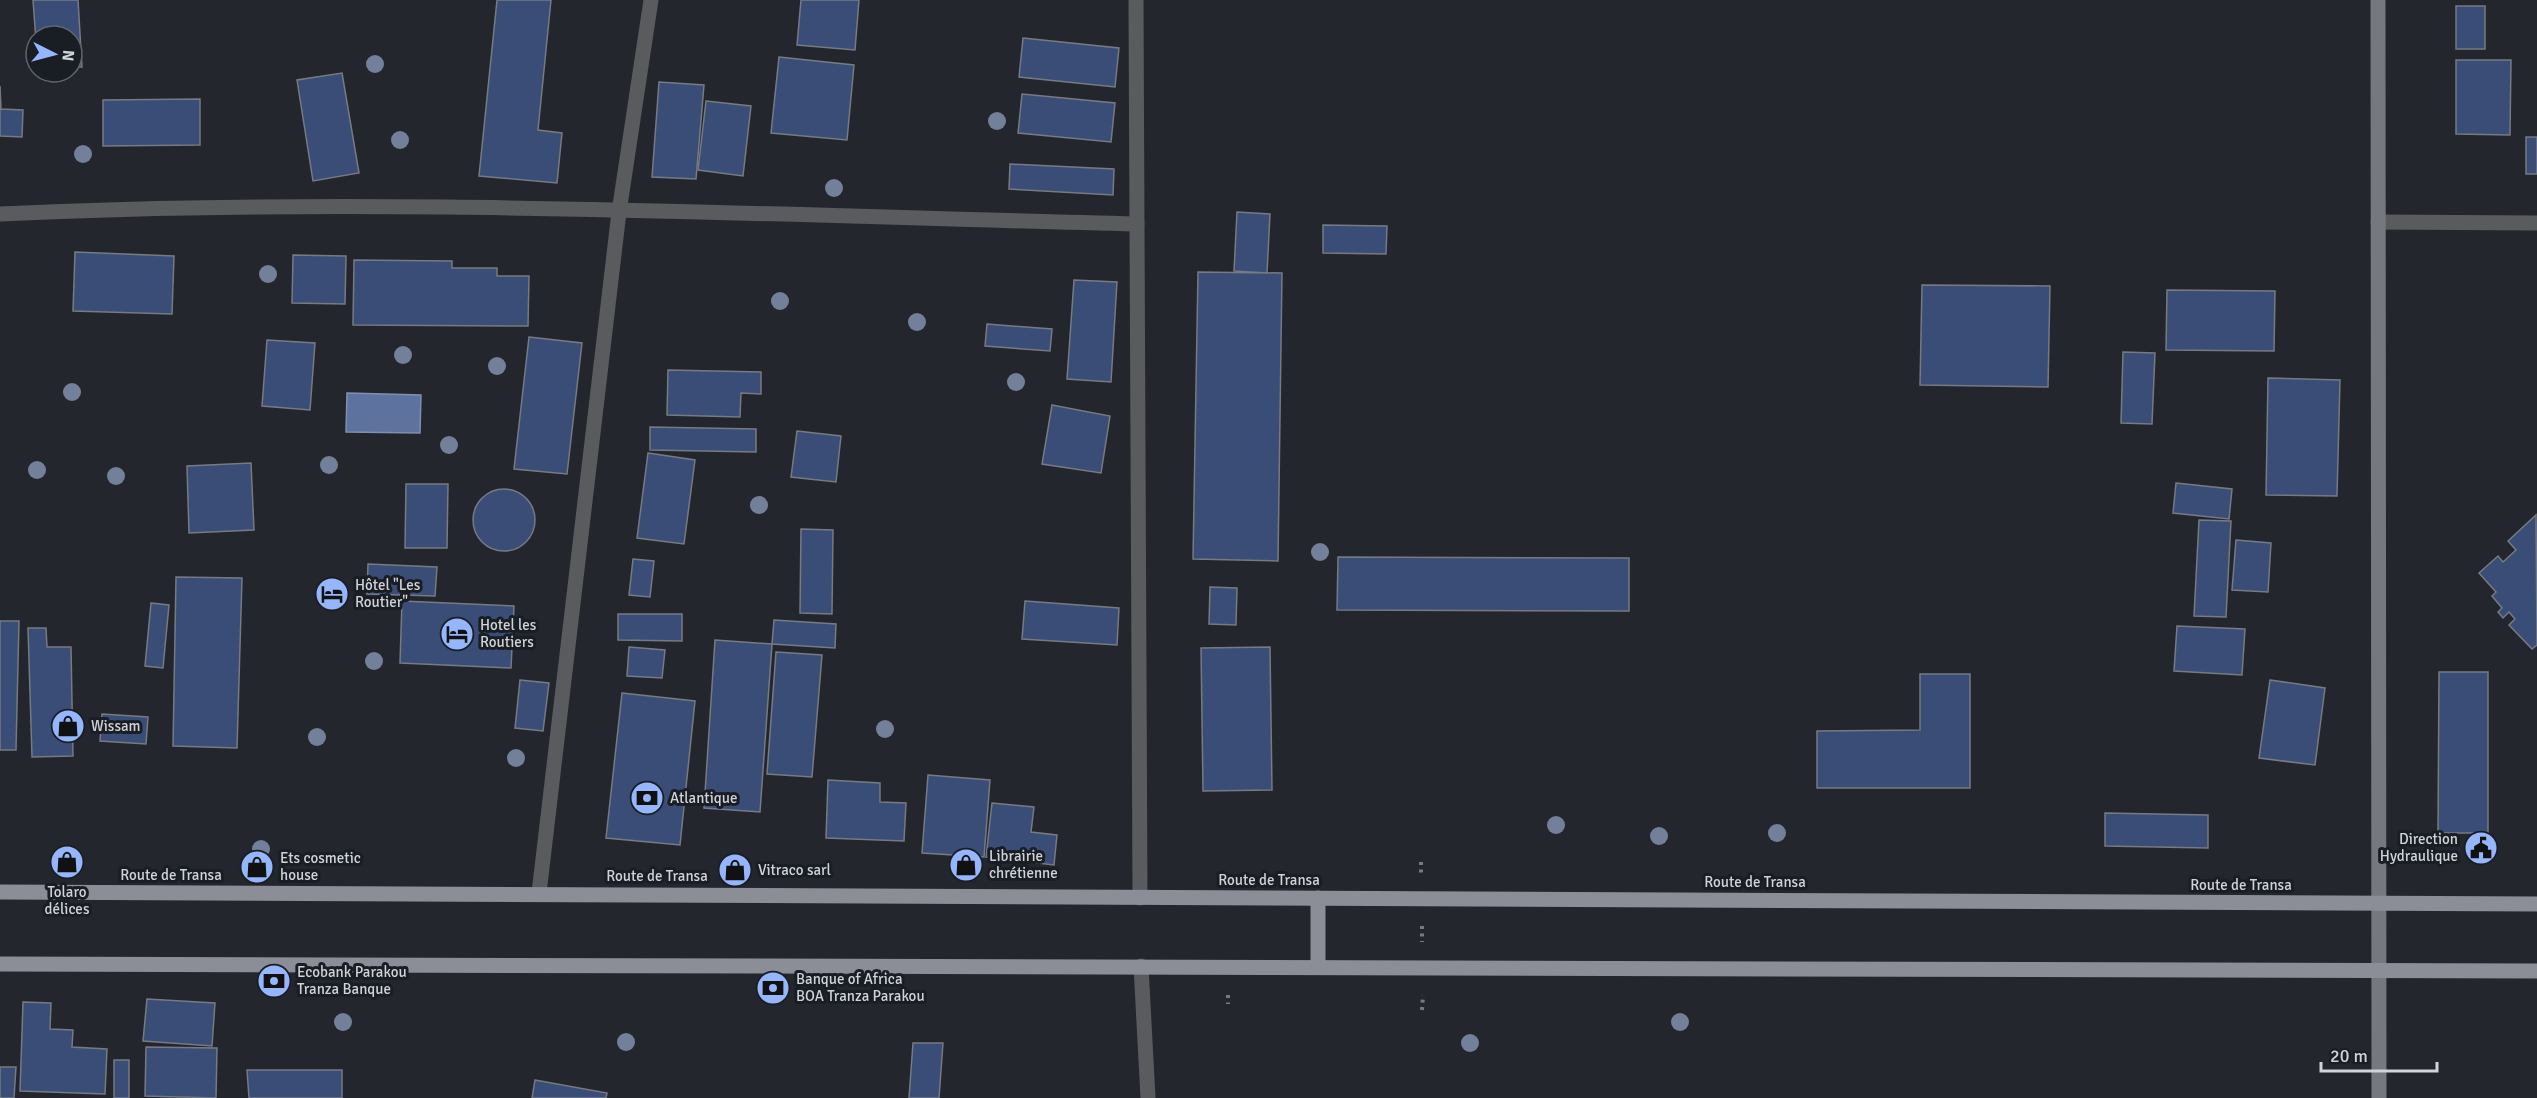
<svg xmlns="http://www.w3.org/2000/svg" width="2537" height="1098" font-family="Signika,sans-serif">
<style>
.water{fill:#5d729e;stroke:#808faf;stroke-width:1.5}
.building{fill:#3a4d76;stroke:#767a83;stroke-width:1.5}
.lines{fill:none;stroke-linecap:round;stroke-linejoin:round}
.path{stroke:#76797f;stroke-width:4;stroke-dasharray:3 4.5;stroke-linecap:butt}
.street{stroke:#595b5e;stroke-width:15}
.secondary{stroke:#75787e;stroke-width:15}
.primary{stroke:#8b8e96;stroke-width:15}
.tree{fill:#738099}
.labels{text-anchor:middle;stroke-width:6;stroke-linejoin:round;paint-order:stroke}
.poi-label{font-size:15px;fill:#d0d3d8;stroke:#191d24;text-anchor:start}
.street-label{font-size:15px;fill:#d0d3d8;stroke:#191d24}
</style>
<rect width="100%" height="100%" fill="#23262d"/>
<path class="water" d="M347,393L421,395L420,433L346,432Z"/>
<g class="building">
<path d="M33,0H78L82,67H72V36H36V41Z"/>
<path d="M497,0H551L538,130L562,133L557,183L479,176Z"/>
<path d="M801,0H859L855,50L797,45Z"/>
<rect x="2456" y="6" width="29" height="43"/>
<path d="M1023,38L1119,48L1115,87L1019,77Z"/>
<path d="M779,57L854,65L847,140L771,133Z"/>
<path d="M2456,60H2511L2510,135L2456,134Z"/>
<path d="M342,73L359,173L313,181L297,80Z"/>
<path d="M659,82L704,85L696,179L652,177Z"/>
<path d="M0,86L1,109L23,110L22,137L0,136Z"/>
<path d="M1022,94L1115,103L1111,142L1018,133Z"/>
<path d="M200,99V145L103,146V100Z"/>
<path d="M706,101L751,106L743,176L698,170Z"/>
<rect x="2526" y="137" width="11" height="37"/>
<path d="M1010,164L1114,169L1113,195L1009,189Z"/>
<path d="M1237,212L1270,214L1267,273L1234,271Z"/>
<path d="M1323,225L1387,226L1386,254L1323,253Z"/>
<path d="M75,252L174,256L172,314L73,311Z"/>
<path d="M293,255L346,256L345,304L292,303Z"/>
<path d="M354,260L452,261V268H497V276H529L528,326L353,325Z"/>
<path d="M1198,272L1282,273L1278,561L1193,559Z"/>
<path d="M1074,280L1117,282L1111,382L1067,379Z"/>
<path d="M1922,285L2050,286L2048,387L1920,385Z"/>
<path d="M2167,290L2275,291L2274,351L2166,350Z"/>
<path d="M987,324L1052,329L1050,351L985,346Z"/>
<path d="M529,337L582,343L567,474L514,469Z"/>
<path d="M267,340L315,343L310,410L262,406Z"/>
<path d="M2123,352L2155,353L2152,424L2121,423Z"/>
<path d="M668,370L761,372V394L741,393L740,417L667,415Z"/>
<path d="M2268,378L2340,380L2337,496L2266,495Z"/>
<path d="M1052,405L1110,416L1101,473L1042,464Z"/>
<path d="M650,427L756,429V452L650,450Z"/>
<path d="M797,431L841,436L836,482L791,477Z"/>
<path d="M648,453L695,460L684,544L637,538Z"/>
<path d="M251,463L254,530L189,533L187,466Z"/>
<path d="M2176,483L2232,489L2229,519L2173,513Z"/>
<path d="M406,484H448L447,548H405Z"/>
<circle cx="504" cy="520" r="31"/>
<path d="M2536,515L2537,645L2532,649L2509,625L2515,619L2509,612L2503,618L2498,612L2502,608L2492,596L2496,592L2479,573L2498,556L2503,562L2516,550L2508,541Z"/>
<path d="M2199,520L2231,521L2226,617L2194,616Z"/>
<path d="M801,529L833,530L832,614L800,613Z"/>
<path d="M2236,540L2271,543L2268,592L2232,590Z"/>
<path d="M1338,557L1629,558V611L1337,610Z"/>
<path d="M633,559L654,561L650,597L629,595Z"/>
<path d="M368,564L437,567L435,596L367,594Z"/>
<path d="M176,577L242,578L237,748L173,746Z"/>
<path d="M1210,587L1237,588L1236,625L1209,624Z"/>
<path d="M402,601L514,606L511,668L400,663Z"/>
<path d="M1025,601L1119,608L1117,645L1022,639Z"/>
<path d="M151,603L169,605L163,668L145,666Z"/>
<path d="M618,614H682V641L618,640Z"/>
<path d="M774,620L836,624L835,648L772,644Z"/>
<path d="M0,621H19L16,750H0Z"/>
<path d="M2177,626L2245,629L2242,675L2174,671Z"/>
<path d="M28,628H46L47,647H71L73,756L32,757Z"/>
<path d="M715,640L772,644L760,812L704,808Z"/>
<path d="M629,647L665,650L662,678L627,676Z"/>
<path d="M1270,647L1272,790L1203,791L1201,648Z"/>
<path d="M776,652L822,655L812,777L767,774Z"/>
<path d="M2439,672H2488V833H2438Z"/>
<path d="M1920,674H1970V788H1817V731L1920,730Z"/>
<path d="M520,680L549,683L543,731L515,728Z"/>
<path d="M2270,680L2325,688L2315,765L2259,758Z"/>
<path d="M622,693L695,701L680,845L606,838Z"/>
<path d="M102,714L148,717L146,744L100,741Z"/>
<path d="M928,775L990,780L984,857L922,853Z"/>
<path d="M828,780L880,783V802L906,803L904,841L826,838Z"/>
<path d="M992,803L1034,807L1031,832L1057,835L1054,865L986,857Z"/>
<path d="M2105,813L2208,815V848L2105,846Z"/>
<path d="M147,999L215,1003L212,1046L143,1041Z"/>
<path d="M23,1002L51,1003L50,1029L73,1030L72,1047L107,1049L105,1094L20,1091Z"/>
<path d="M913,1043H943L939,1098H909Z"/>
<path d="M146,1047L217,1048L216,1098L145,1096Z"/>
<rect x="114" y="1060" width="15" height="38"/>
<path d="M0,1067H16L14,1098H0Z"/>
<path d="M247,1070H342V1098H249Z"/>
<path d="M535,1080L607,1093L606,1098H532Z"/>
</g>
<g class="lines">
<g class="path">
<path d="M1421,862V873"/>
<path d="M1422,926V942"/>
<path d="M1228,995V1004"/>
<path d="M1422,1010L1423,995"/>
</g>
<g class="street">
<path d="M1136,0L1140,898"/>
<path d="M0,214C378,196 758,215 1137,224"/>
<path d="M2378,222L2537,223"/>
<path d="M539,893L619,212L651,0"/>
<path d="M1141,966L1148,1098"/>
</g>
<path class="secondary" d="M2378,0L2379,1098"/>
<g class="primary">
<path d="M0,892L2537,904"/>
<path d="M0,964L2537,971"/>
<path d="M1318,966V898"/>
</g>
</g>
<g class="tree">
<circle cx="375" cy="64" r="9"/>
<circle cx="997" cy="121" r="9"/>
<circle cx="400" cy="140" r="9"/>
<circle cx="83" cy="154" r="9"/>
<circle cx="834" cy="188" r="9"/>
<circle cx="268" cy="274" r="9"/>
<circle cx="780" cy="301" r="9"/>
<circle cx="917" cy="322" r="9"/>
<circle cx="403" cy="355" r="9"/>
<circle cx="497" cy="366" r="9"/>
<circle cx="1016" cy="382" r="9"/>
<circle cx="72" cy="392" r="9"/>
<circle cx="449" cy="445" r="9"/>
<circle cx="329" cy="465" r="9"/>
<circle cx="37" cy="470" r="9"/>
<circle cx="116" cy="476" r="9"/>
<circle cx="759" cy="505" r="9"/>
<circle cx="1320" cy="552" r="9"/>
<circle cx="374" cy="661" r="9"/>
<circle cx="885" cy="729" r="9"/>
<circle cx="317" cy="737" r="9"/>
<circle cx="516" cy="758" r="9"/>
<circle cx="1556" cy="825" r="9"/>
<circle cx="1777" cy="833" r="9"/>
<circle cx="1659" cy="836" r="9"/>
<circle cx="261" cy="849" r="9"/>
<circle cx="343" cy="1022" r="9"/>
<circle cx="1680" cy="1022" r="9"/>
<circle cx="626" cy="1042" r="9"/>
<circle cx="1470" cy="1043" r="9"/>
</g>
<defs>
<g id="hotel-disc" transform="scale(1.725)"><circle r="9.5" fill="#95b6fd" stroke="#191d24"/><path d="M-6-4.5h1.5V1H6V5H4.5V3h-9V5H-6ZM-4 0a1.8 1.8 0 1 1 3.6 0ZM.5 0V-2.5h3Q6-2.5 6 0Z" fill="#111"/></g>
<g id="shop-disc" transform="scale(1.725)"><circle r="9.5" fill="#95b6fd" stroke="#191d24"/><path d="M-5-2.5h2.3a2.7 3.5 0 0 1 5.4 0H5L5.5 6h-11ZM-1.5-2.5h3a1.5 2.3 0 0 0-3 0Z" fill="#111"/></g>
<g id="bank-disc" transform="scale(1.725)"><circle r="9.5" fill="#95b6fd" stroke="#191d24"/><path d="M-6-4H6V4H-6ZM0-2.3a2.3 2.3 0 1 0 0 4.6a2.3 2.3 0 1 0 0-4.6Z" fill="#111"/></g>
<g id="civic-disc" transform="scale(1.725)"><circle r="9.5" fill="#95b6fd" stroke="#191d24"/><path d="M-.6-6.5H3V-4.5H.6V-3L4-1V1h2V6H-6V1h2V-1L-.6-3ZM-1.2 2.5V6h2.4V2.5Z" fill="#111"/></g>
</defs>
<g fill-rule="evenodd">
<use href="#hotel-disc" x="332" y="594"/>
<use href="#hotel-disc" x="457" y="634"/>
<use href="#shop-disc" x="68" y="726"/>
<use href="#bank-disc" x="647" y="798"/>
<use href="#civic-disc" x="2481" y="848"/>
<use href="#shop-disc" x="67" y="862"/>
<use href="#shop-disc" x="966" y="865"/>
<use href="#shop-disc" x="257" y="867"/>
<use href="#shop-disc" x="735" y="870"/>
<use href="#bank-disc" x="274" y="981"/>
<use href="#bank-disc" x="773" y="988"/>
</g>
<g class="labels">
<g class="poi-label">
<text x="355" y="590">Hôtel "Les<tspan x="355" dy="17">Routier"</tspan></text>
<text x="480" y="630">Hotel les<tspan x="480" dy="17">Routiers</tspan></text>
<text x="91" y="731">Wissam</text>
<text x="670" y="803">Atlantique</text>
<text x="2458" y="844" text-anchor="end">Direction<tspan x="2458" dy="17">Hydraulique</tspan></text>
<text x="989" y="861">Librairie<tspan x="989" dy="17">chrétienne</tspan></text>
<text x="280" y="863">Ets cosmetic<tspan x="280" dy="17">house</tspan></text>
<text x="758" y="875">Vitraco sarl</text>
<text x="67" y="897" text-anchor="middle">Tolaro<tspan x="67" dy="17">délices</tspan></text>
<text x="297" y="977">Ecobank Parakou<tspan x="297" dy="17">Tranza Banque</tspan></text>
<text x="796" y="984">Banque of Africa<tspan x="796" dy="17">BOA Tranza Parakou</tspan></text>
</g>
<g class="street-label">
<text x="171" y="880">Route de Transa</text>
<text x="657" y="881">Route de Transa</text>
<text x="1269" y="885">Route de Transa</text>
<text x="1755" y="887">Route de Transa</text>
<text x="2241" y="890">Route de Transa</text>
</g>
</g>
<g transform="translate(54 54) rotate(96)"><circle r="28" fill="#191d24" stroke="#62666c" stroke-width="1.5"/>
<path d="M0-4.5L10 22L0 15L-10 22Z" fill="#95b6fd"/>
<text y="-9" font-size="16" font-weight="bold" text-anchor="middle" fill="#d0d3d8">N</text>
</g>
<path d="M2321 1062v9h116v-9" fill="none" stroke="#d0d3d8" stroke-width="3"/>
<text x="2330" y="1062" font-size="18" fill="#d0d3d8" stroke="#191d24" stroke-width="4.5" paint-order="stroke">20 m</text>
</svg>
